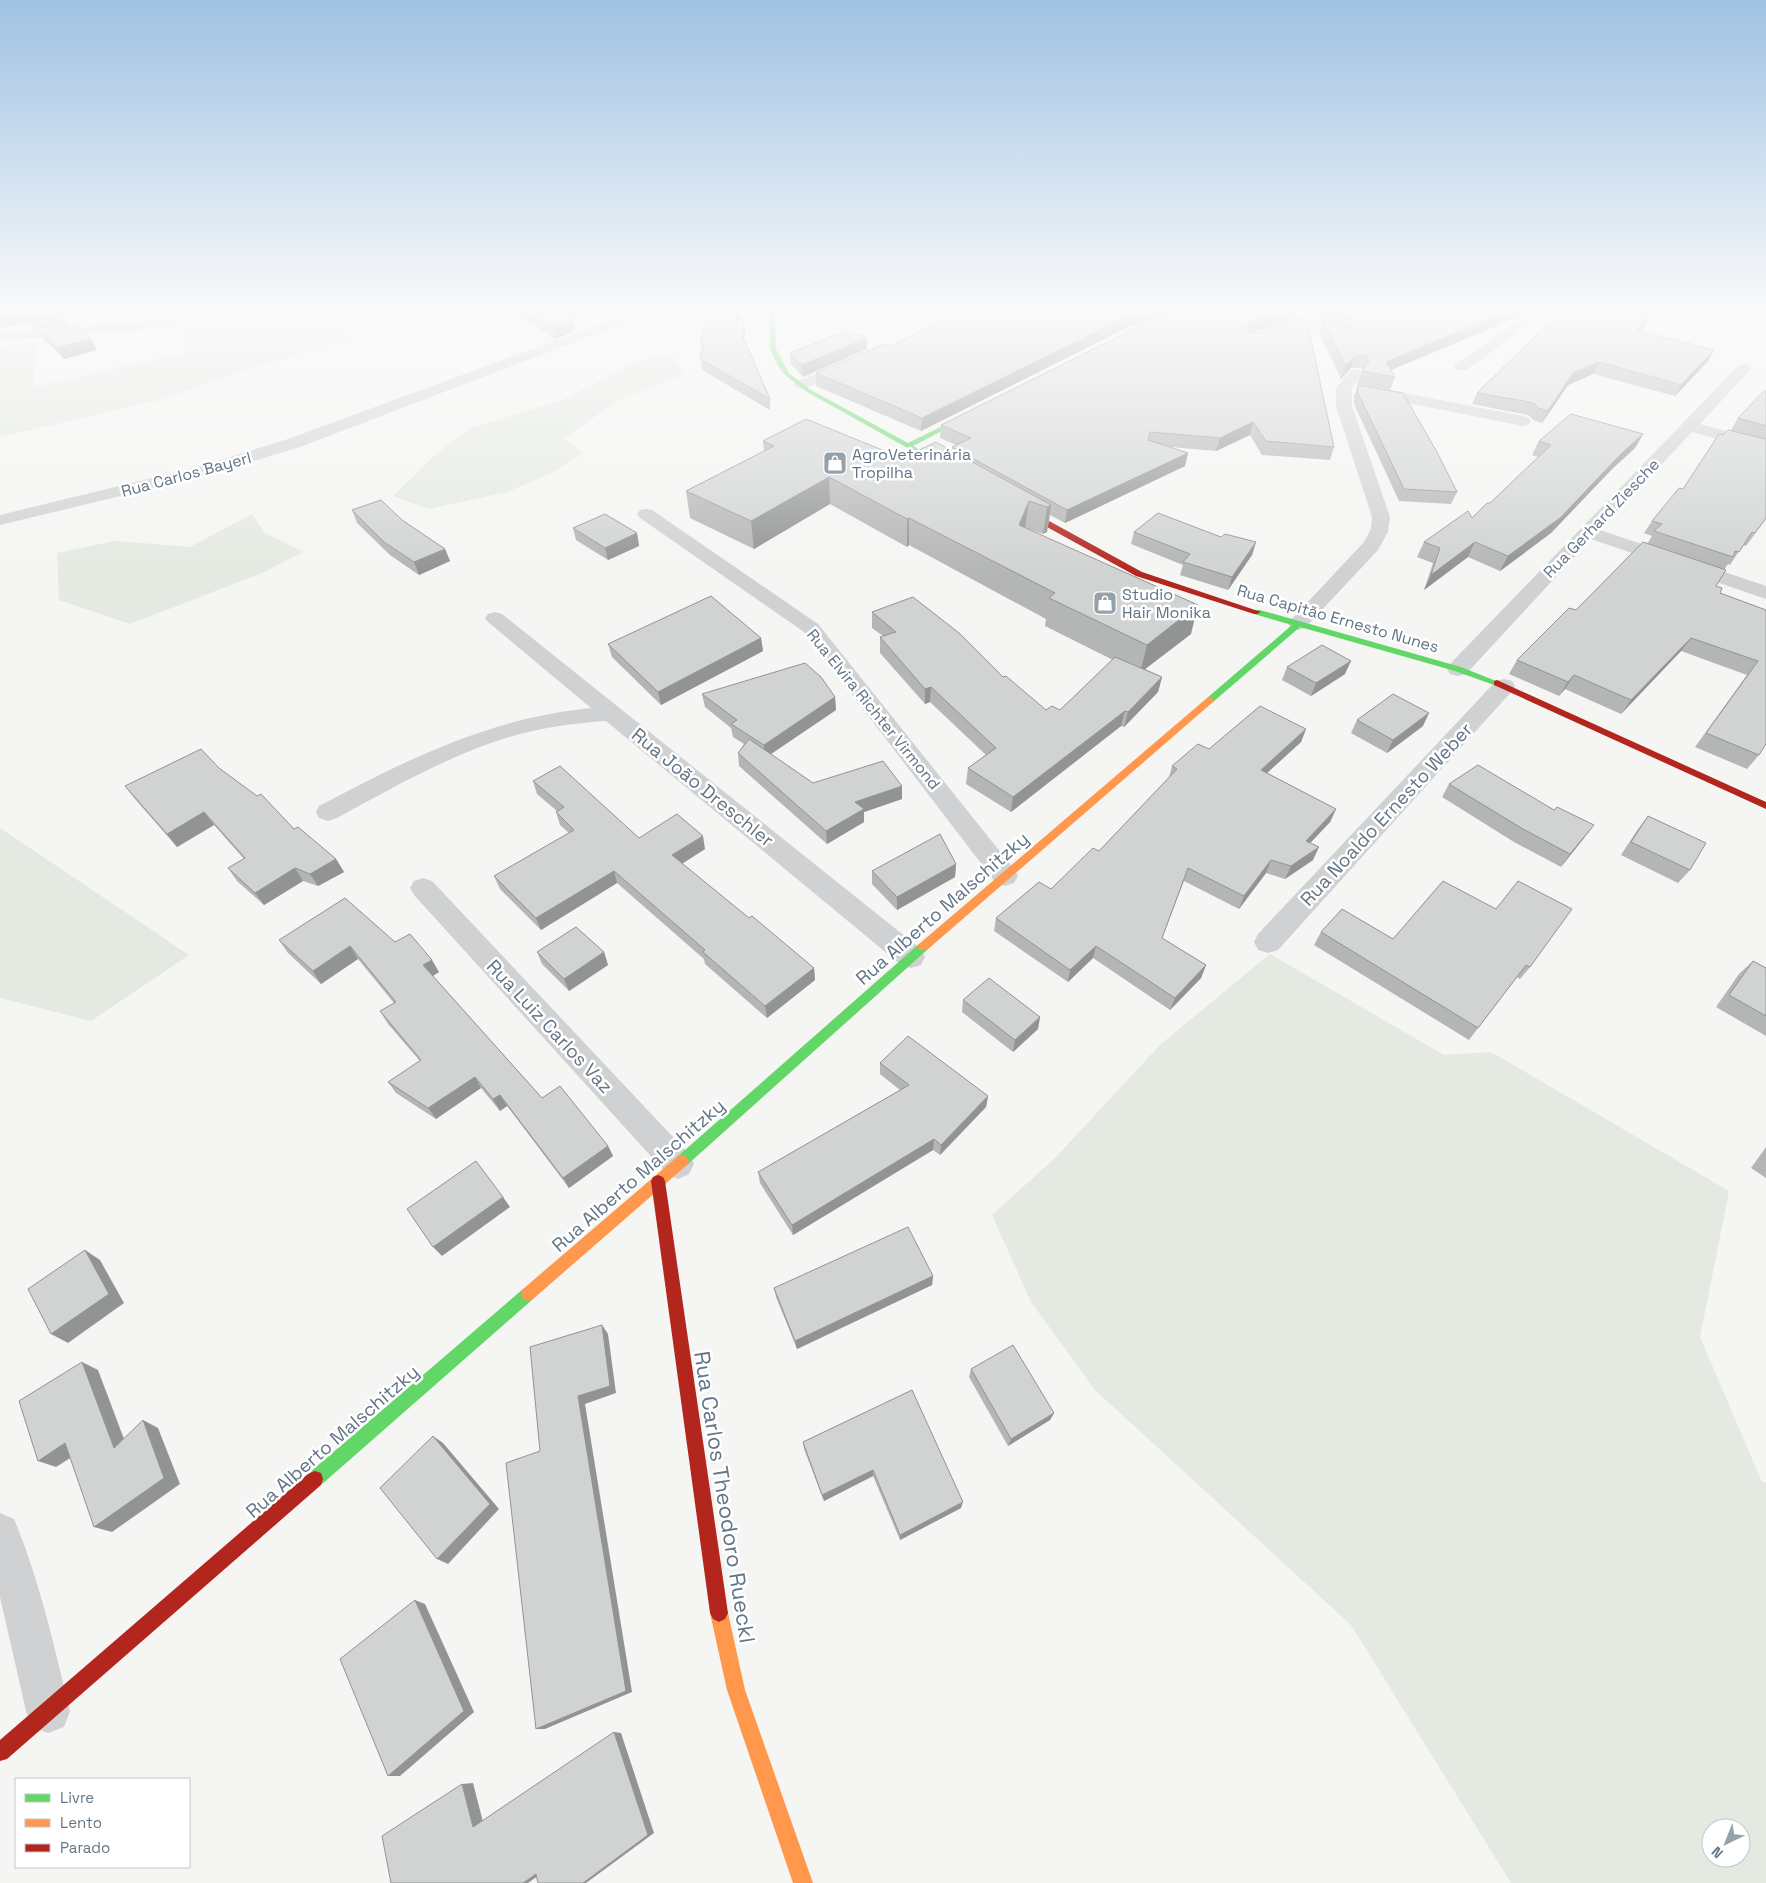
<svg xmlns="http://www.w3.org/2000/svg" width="1766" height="1883" font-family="'Space Grotesk',sans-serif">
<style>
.green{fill:#e4e9e1;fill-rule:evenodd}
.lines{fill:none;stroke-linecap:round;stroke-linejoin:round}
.street{fill:#d0d1d2;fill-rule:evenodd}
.fast{fill:#63d668;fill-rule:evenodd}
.slow{fill:#ff974d;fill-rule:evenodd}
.jam{fill:#b3261e;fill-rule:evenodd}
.wall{fill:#b4b5b5}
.shaded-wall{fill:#929494}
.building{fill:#d1d3d3;stroke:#929494}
.labels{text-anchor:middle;stroke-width:5;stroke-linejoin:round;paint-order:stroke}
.far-poi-label{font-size:16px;fill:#627586;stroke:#fff;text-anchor:start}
.far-street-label{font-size:16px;fill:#627586;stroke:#fff}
.street-label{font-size:19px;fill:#627586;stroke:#fff}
.near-street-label{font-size:22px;fill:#627586;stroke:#fff}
</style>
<rect width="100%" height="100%" fill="#f5f5f3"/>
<g class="green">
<path d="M246,311H306L356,337L238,373L160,400L0,437V348L35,341V387L187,352L179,327Z"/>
<path d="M671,354L684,374L619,400L564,438L582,453L552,473L507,492L429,509L393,496L437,453L471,428L562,400L637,362Z"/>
<path d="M252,514L265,533L303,552L262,573L130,624L59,600L57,553L115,541L190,547Z"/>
<path d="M0,828L189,955L91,1021L0,998Z"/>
<path d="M1270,954L1444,1055L1491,1052L1729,1191L1700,1337L1762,1482H1766V1883H1511L1351,1625L1095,1390L1031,1302L992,1215L1055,1158L1161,1044ZM1711,1828H1741V1858H1711Z"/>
</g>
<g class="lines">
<g class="street">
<path d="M203,311H231L224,315L134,331L0,340V332L134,323Z"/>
<path d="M636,311H656L654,314L622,324L300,447L212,474L0,525V515L201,466L288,439Z"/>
<path d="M1273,311H1292L1346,331L1348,334L1346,337H1336L1275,314Z"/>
<path d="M1533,311H1549L1466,370H1456L1454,367L1456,364Z"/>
<path d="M850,360L855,361L857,364L855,367L806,388H796L793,385L796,382Z"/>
<path d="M1744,364L1749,365L1751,368L1749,371L1700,424L1766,442V452L1692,432L1600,530L1766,586V599L1591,539L1466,674L1458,676L1450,674L1447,669L1450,664L1739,365Z"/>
<path d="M1356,369L1361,370L1363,373L1352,388V406L1390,517L1388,532L1378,550L1305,628L1298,630L1291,628L1288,624L1291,620L1364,542L1371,529L1372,517L1336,406V388L1351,370Z"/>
<path d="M1368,386L1523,416L1529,418L1531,421L1529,424L1523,426L1363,394L1360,391L1363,388Z"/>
<path d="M646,509L652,510L818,624L1014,869L1018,876L1014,883L1005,886L996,883L804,632L640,518L637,514L640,510Z"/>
<path d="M495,612L502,614L921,949L925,957L921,965L911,968L901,965L606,721C576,723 546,727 516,735C453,753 394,787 337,818L328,821L319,818L316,812L319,806C408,759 490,718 591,708L488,622L485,618L488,614Z"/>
<path d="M1504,679L1512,681L1515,686L1512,691L1278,950L1268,953L1258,950L1254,942L1258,934L1496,681Z"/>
<path d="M423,878L432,881L689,1154L694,1164L689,1174L678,1179L667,1174L414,895L410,888L414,881Z"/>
<path d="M0,1513L14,1519C40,1581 54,1646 70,1711L64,1727L48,1733L32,1727L26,1711L0,1597Z"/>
</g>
<g class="fast">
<path d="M769,311H775L776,349L789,373L811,390L908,443L971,412H975V414L913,446L951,468V470H947L807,392L785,375L778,366L770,349Z"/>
<path d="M1254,610H1260L1461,667L1501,683L1497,686L1494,685L1455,671L1300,627L1213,702H1207V698L1292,625L1254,614Z"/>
<path d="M923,943L927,944L929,947L927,950L687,1165L682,1167L677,1165L675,1161L677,1157L919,944Z"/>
<path d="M528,1287L533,1289L535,1294L533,1299L321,1485L315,1487L309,1485L307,1479L309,1473L523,1289Z"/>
</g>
<g class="slow">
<path d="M1210,697L1215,700L1213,702L927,950H919L917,947L919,944L1207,698Z"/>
<path d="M682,1155L687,1157L689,1161L687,1165L533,1299L528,1301L523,1299L521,1294L523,1289L677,1157Z"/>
<path d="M719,1604L725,1607L728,1613L745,1690L813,1883H793L727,1690L710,1613L713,1607Z"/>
</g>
<g class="jam">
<path d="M1014,505H1020L1142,572L1261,612L1257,614H1254L1136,576L1014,509Z"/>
<path d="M1497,680L1766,802V809L1494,685V681Z"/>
<path d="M658,1175L663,1177L665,1181L728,1613L725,1619L719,1622L713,1619L710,1613L651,1181L653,1177Z"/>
<path d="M315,1471L321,1473L323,1479L321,1485L7,1759L0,1761V1740L309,1473Z"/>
</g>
</g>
<g class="wall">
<path d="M0,311H60L64,314L70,325L33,328L27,321L0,328Z"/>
<path d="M513,311H599L570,318L573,320L575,331L555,339Z"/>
<path d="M707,311H740L739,319H744L745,330L744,339L770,399V410L702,370L700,359L702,349L701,340Z"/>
<path d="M943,311H956L951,313Z"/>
<path d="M966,311H1174L1126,328L921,431L816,386V373L890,346Z"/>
<path d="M1181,311H1291L1288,321L1253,333L1334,447L1330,460L1262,455L1250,435L1216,451L1171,447L1185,466L1065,523L1050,515L1047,532L1043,534L1031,530L1191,634L1145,669L1162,677L1158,692L1124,727L1121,726L1011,812L966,784L968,768L986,755L930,702L925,704L880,653V637L883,636L872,628V612L1003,677L1046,710H1060L1113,660L1045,626L1046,619L909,545L907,547L830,504L754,549L690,518L686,491L764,451L763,441L902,458L952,451V447L956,445L940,438L941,425Z"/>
<path d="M1308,311H1532L1391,370L1395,377L1390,390L1357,384L1363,370L1361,368H1351L1341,379L1319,332L1322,320L1311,316Z"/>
<path d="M1642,314L1650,316L1644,327L1640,331L1714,350L1708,361L1675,396L1593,374L1568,385L1542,423L1533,420L1530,416L1523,414L1472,404L1477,393Z"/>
<path d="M37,328L91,339L97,350L64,359L44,339Z"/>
<path d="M867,349L803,377L791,364L790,353Z"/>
<path d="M1358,385L1457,492L1451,504L1399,501L1354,404V396Z"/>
<path d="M1766,391V519L1746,546L1743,545L1730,565L1728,564L1724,570L1716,586L1720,593L1766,610L1759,755L1747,769L1695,747L1747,675L1681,651L1621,714L1565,689L1559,696L1509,674L1517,660L1576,610L1647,544L1652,536L1644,533L1652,521L1683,489L1723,435L1731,430L1738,418Z"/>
<path d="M1643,434L1635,448L1613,468L1551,533L1500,571L1468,557L1424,590L1433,563L1417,557L1424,542L1472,518L1490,503L1538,457L1532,455L1539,441Z"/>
<path d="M352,510L402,520L445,549L450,561L419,575L390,555L357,523Z"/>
<path d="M573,528L637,533L639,546L608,560L576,540Z"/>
<path d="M1134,532L1221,537L1256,542L1252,555L1228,590L1180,575L1183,565L1131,544Z"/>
<path d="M761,638L763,651L661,705L612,657L608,644Z"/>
<path d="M1287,667L1345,674L1311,696L1282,680Z"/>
<path d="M702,694L835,697L836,710L771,754L813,783L902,799L864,812V822L827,844L739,766L738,753L744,744L733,737L731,728L705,707Z"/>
<path d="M1357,720L1423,726L1387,753L1351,733Z"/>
<path d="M1306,729L1301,742L1267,773L1336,809L1330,822L1310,843L1313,860L1285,879L1266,873L1239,909L1184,881L1162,938L1206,965L1201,978L1170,1010L1093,958L1068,982L994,931L996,918L1051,889L1099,851L1169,778L1172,766L1209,749Z"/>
<path d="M219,768L257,796L294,829L336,859L344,872L318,886L303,881L264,905L237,881L228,868L244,859L214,825L177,847L135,799L125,786Z"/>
<path d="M533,781L639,838L705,849L682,864L749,918L814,968L815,980L767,1018L705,964L704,959L617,883L541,930L500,889L494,876L569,833L560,825L556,812L557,811L537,794Z"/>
<path d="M1449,784L1584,838L1561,867L1514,842L1442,797Z"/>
<path d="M1648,816L1690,870L1678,883L1621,855L1638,829Z"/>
<path d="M956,864L955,877L897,910L872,884V871Z"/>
<path d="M1443,881L1530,967L1520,979L1517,977L1469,1040L1314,945L1321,932L1393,939Z"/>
<path d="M279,940L395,942L439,972L433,976L542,1098L608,1146L613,1156L569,1188L507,1106L500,1111L481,1088L436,1119L396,1093L388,1082L420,1061L388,1024L380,1011L394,1003L358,959L321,984L288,953Z"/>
<path d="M537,952H604L608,965L569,991L542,964Z"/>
<path d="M1753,961L1766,968V1036L1716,1007L1739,974Z"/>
<path d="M963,1000L1040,1017L1038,1029L1013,1052L962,1012Z"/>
<path d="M880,1063L988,1096L986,1107L940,1155L933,1150L793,1235L760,1183L758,1172L900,1090L880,1074Z"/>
<path d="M1766,1147V1178L1751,1168Z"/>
<path d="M933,1276L932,1285L797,1349L776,1297L774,1288Z"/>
<path d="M971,1369L1054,1413L1050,1420L1008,1446L969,1377Z"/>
<path d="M912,1390L961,1508L900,1540L873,1476L824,1501L804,1449L803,1442Z"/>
</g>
<g class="shaded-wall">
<path d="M17,311H20L27,321L0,328V315Z"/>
<path d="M560,311H599L562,320Z"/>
<path d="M738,311H740L737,330L736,319Z"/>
<path d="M1144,311H1174L1126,328L921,431L922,418L1128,316Z"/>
<path d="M1287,311H1291L1288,321L1245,335L1246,329L1248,323Z"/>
<path d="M1508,311H1532L1381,374L1386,362Z"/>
<path d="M1640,311H1646L1631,324L1637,313Z"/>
<path d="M1650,316L1644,327L1630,341L1636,330Z"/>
<path d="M744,319L745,330L743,346L742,335Z"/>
<path d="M573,320L575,331L555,339L553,328Z"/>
<path d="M867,338V349L803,377L802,365Z"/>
<path d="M91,339L97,350L64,359L57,348Z"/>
<path d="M1714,350L1708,361L1675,396L1681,385Z"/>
<path d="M1355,356L1351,368L1341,379L1346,366Z"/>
<path d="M1599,362L1593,374L1568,385L1542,423L1548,411L1573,373Z"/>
<path d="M1253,422L1250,435L1216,451L1220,438Z"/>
<path d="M1643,434L1635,448L1613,468L1551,533L1500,571L1508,556Z"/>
<path d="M1188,453L1185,466L1065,523L1067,510Z"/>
<path d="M829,477L830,504L754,549L751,521Z"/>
<path d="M1029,501L1025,529L1019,525Z"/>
<path d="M1051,505L1047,532L1043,534L1047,507Z"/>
<path d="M909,518V545L907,547V519Z"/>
<path d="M637,533L639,546L608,560L605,548Z"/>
<path d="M1256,542L1252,555L1228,590L1232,577Z"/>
<path d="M1475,542L1468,557L1424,590L1431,575Z"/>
<path d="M445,549L450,561L419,575L414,562Z"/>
<path d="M1198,605L1191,634L1140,673L1147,645Z"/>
<path d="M761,638L763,651L661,705L658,692Z"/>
<path d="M1691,638L1681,651L1621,714L1631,700Z"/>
<path d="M1351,661L1345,674L1311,696L1316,683Z"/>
<path d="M1574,675L1565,689L1559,696L1568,682Z"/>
<path d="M1162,677L1158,692L1124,727L1128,712Z"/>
<path d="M931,687L930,702L925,704V689Z"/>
<path d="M835,697L836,710L765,758L764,745Z"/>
<path d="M1125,711L1121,726L1011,812L1013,797Z"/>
<path d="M1429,713L1423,726L1387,753L1393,740Z"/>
<path d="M1306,729L1301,742L1256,783L1261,770Z"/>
<path d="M902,786V799L864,812V822L827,844L826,831L855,802Z"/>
<path d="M1336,809L1330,822L1300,854L1306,841Z"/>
<path d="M204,812L214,825L177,847L167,834Z"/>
<path d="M1594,825L1584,838L1561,867L1570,854Z"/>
<path d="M703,836L705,849L675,868L672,855Z"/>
<path d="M1319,847L1313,860L1285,879L1291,866Z"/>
<path d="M336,859L344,872L318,886L310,874Z"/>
<path d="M1271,860L1266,873L1239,909L1244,896Z"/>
<path d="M956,864L955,877L897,910V897Z"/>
<path d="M295,868L303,881L264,905L255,893Z"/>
<path d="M614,871L617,883L541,930L536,918Z"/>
<path d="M350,946L358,959L321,984L313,971Z"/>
<path d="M1096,946L1093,958L1068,982L1070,970Z"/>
<path d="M604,952L608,965L569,991L564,979Z"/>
<path d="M432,960L439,972L431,977L423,965Z"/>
<path d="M1206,965L1201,978L1170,1010L1175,998Z"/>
<path d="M814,968L815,980L767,1018L765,1006Z"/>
<path d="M1040,1017L1038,1029L1013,1052L1015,1040Z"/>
<path d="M475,1077L481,1088L436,1119L428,1108Z"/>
<path d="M500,1095L507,1106L500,1111L493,1099Z"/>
<path d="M988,1096L986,1107L940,1155L941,1145Z"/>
<path d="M934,1139L933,1150L793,1235L792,1225Z"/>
<path d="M608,1146L613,1156L569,1188L563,1178Z"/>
<path d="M503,1197L510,1207L442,1256L433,1247Z"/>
<path d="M85,1250L100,1260L124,1303L68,1343L51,1334Z"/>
<path d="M933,1276L932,1285L797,1349L795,1341Z"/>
<path d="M602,1325L608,1334L616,1393L585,1404L632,1692L545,1729H536L578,1396Z"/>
<path d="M82,1362L98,1370L130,1455L114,1448Z"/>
<path d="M1054,1413L1050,1420L1008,1446L1011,1439Z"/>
<path d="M143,1420L158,1428L180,1484L112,1532L94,1527Z"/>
<path d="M433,1436L443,1443L499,1509L448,1564L437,1559Z"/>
<path d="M65,1443L83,1450L56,1467L38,1461Z"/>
<path d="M873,1470V1476L824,1501L822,1495Z"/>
<path d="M963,1502L961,1508L900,1540V1535Z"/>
<path d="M415,1600L425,1604L474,1712L400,1776H388Z"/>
<path d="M614,1732L621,1733L654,1833L586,1883H583Z"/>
<path d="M473,1783L484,1826L473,1827L462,1784Z"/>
<path d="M545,1871L528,1883H523L536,1874Z"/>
</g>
<g class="building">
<path d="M0,311H17L0,315Z"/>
<path d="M21,311H60L64,314L27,317Z"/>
<path d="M527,311H562L573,320L553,328Z"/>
<path d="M707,311H738L736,319H744L742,335L770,399L700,359L703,345L701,340Z"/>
<path d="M966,311H1144L1128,316L922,418L816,373L884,344L890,346Z"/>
<path d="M1181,311H1287L1248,323L1246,329L1249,333H1260L1306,317L1334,447L1266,441L1253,422L1220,438L1150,432L1148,440L1188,453L1067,510L952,447L971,438L941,425L1140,326Z"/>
<path d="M1332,311H1508L1386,362L1395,377L1362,371L1369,361L1366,356H1355L1346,366L1322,320L1345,328L1350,327L1354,323L1351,317Z"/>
<path d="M1561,311H1640L1637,313L1650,316L1636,330L1714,350L1681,385L1599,362L1573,373L1548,411L1538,408L1535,404L1529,402L1477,393Z"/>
<path d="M76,325L91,339L57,348L37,328Z"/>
<path d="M848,330L867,338L802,365L790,353Z"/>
<path d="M1358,385L1403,393L1438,454L1457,492L1404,489L1358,393Z"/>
<path d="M1764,391H1766V426L1738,418Z"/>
<path d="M1571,414L1643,434L1621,454L1560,518L1508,556L1475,542L1431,575L1440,548L1424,542L1468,511L1472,518L1487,503H1490L1551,445L1539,441Z"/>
<path d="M806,419L902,458L936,442L1051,505L1047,507L1029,501L1019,525L1198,605L1147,645L1049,598L1055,593L909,518L907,519L829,477L751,521L686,491L774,446L763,441Z"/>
<path d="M1728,430L1766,439V518L1755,533L1752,532L1739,552L1735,551L1733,557L1654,531L1662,524L1652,521L1679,488L1683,489L1719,434L1723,435Z"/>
<path d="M381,500L402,520L445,549L414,562L384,542L352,510Z"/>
<path d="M1158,513L1221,537L1225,534L1256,542L1232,577L1183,562L1190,554L1134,532Z"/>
<path d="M605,514L637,533L605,548L573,528Z"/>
<path d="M1643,542L1726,570L1716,586L1722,588L1720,593L1766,610V744L1759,755L1706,733L1758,661L1691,638L1631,700L1574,675L1568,682L1517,660L1569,608L1576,610Z"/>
<path d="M711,596L761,638L658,692L608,644Z"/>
<path d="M913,597L959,633L1003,677L1006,676L1046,710L1052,706L1060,710L1115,657L1162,677L1128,712L1125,711L1013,797L968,768L996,748L931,687L925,689L880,637L896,632L872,612Z"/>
<path d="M1322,645L1351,661L1316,683L1287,667Z"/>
<path d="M805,663L821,677L835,697L764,745L731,724L737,720L702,694Z"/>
<path d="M1393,694L1429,713L1393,740L1357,720Z"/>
<path d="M1260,706L1306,729L1261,770L1336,809L1306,841L1319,847L1291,866L1271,860L1244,896L1188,868L1162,938L1206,965L1175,998L1096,946L1070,970L996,918L1039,882L1051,889L1093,848L1099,851L1177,769L1172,766L1198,744L1209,749Z"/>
<path d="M749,739L813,783L883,761L902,786L855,802L864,809L826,831L738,753Z"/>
<path d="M201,749L219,768L257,796L261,794L294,829L298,827L336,859L310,874L295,868L255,893L228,868L245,858L204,812L167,834L125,786Z"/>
<path d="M1478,765L1554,810L1557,807L1594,825L1570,854L1523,829L1449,784Z"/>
<path d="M560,766L639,838L677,814L703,836L672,855L749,918L752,916L814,968L765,1006L703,952L705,950L614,871L536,918L494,876L574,830L556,812L564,807L533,781Z"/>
<path d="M1648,816L1706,843L1690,870L1631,842Z"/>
<path d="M940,834L956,864L897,897L872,871Z"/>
<path d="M1443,881L1496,909L1518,881L1572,909L1530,967L1526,965L1478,1028L1321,932L1342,909L1393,939Z"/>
<path d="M345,898L395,942L410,934L432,960L423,965L542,1098L560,1086L608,1146L563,1178L500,1095L493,1099L475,1077L428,1108L388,1082L421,1060L380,1011L396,1002L350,946L313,971L279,940Z"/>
<path d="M576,927L604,952L564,979L537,952Z"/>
<path d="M1753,961L1766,968V1016L1729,995Z"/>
<path d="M989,978L1040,1017L1015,1040L963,1000Z"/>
<path d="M908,1036L988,1096L941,1145L934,1139L792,1225L758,1172L909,1085L880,1063Z"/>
<path d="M476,1161L503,1197L433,1247L407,1209Z"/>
<path d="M908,1227L933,1276L795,1341L774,1288Z"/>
<path d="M85,1250L109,1294L51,1334L28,1289Z"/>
<path d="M602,1325L610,1386L578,1396L626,1691L536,1729L506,1463L540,1451L530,1347Z"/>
<path d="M1013,1345L1054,1413L1011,1439L971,1369Z"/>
<path d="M82,1362L114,1448L143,1420L164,1478L94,1527L65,1443L38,1461L19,1401Z"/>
<path d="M912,1390L963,1502L900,1535L873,1470L822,1495L803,1442Z"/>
<path d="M433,1436L490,1504L437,1559L380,1488Z"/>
<path d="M415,1600L464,1711L388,1776L340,1659Z"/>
<path d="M614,1732L648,1835L583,1883H538L536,1874L523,1883H391L382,1836L462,1784L473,1827Z"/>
</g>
<linearGradient id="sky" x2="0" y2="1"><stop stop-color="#9fc2e3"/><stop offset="0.54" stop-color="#fafafa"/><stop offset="1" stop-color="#fafafa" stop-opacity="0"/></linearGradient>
<rect width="1766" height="574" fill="url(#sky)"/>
<defs>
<g id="shop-square" transform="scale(1.25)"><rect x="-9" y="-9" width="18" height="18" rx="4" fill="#95a2ac" stroke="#fff"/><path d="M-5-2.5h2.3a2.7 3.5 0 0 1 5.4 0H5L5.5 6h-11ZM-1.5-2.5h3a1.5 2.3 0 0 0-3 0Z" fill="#fff"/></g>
</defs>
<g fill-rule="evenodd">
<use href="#shop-square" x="835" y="463"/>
<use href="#shop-square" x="1105" y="603"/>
</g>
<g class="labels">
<g class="far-poi-label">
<text x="852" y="460">AgroVeterinária<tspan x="852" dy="18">Tropilha</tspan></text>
<text x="1122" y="600">Studio<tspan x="1122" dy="18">Hair Monika</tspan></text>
</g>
<g class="far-street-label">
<text transform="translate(186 474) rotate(-15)" y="6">Rua Carlos Bayerl</text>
<text transform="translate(1601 518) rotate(-46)" y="6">Rua Gerhard Ziesche</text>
<text transform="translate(1338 618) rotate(16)" y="6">Rua Capitão Ernesto Nunes</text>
<text transform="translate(874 709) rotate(51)" y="6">Rua Elvira Richter Virmond</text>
</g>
<g class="street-label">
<text transform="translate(703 787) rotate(39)" y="7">Rua João Dreschler</text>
<text transform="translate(1386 814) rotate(-47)" y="7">Rua Noaldo Ernesto Weber</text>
<text transform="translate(942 908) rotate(-41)" y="7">Rua Alberto Malschitzky</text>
<text transform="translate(550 1026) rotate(47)" y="7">Rua Luiz Carlos Vaz</text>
<text transform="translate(638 1175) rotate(-41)" y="7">Rua Alberto Malschitzky</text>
<text transform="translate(332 1441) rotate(-41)" y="7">Rua Alberto Malschitzky</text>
</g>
<g class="near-street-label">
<text transform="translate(725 1497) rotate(81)" y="8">Rua Carlos Theodoro Rueckl</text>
</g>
</g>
<rect x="15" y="1778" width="175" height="90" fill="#ffffff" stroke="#c0c8cf"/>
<rect x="25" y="1794" width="25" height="8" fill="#63d668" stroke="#c0c8cf"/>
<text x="60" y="1803" font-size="15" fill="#627586">Livre</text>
<rect x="25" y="1819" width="25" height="8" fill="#ff974d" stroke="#c0c8cf"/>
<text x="60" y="1828" font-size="15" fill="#627586">Lento</text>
<rect x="25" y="1844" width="25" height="8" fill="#b3261e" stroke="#c0c8cf"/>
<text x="60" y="1853" font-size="15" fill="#627586">Parado</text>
<g transform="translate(1726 1843) rotate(223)"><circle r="24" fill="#ffffff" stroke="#c0c8cf"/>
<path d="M0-4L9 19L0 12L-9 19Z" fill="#95a2ac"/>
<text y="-8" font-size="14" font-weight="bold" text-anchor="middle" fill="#627586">N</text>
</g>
</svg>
